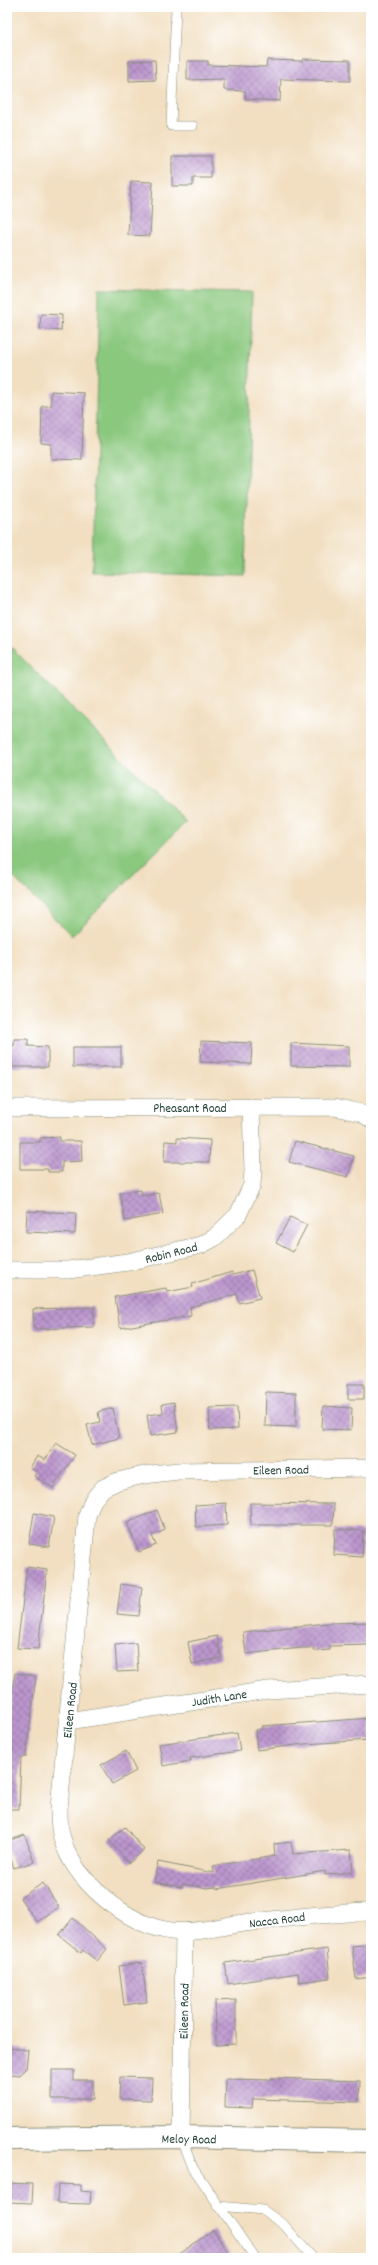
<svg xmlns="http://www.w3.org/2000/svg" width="378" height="2265" font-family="Dekko,sans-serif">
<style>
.pitch{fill:#8ac87e;stroke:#548259}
.building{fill:url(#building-cross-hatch)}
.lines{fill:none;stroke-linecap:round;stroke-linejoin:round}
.lane-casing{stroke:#888e7a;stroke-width:10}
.street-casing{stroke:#888e7a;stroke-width:18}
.secondary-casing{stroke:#888e7a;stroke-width:24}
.lane{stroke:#fff;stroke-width:9}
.street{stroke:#fff;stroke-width:17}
.secondary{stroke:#fff;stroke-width:22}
.labels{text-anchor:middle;stroke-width:4;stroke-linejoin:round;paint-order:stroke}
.street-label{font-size:13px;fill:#1f3d34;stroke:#fff}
</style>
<defs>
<pattern id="building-cross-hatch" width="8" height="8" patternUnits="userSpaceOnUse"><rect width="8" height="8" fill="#bc96ce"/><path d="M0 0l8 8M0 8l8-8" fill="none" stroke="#987ca8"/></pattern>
</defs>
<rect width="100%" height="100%" fill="#fff"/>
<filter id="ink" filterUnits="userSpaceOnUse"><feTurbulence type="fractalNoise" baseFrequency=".025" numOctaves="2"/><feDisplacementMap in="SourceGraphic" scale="8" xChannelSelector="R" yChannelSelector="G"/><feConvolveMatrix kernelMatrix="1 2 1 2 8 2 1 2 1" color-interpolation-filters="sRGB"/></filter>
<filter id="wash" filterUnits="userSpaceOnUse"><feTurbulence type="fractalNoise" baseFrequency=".012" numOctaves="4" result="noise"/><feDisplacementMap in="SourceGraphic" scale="16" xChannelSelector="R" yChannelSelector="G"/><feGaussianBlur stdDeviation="0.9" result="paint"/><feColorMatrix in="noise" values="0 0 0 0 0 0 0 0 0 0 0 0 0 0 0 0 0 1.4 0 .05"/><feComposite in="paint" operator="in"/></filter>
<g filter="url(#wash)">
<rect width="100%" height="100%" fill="#f2dfc1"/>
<g class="pitch">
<path d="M99,289L252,292L245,576L92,572Z"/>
<path d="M7,643L186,822L72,936L7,871Z"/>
</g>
<g id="blocks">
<g class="building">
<path d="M303,59L350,60V81L281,79L280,101L245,99V91L224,90V79L187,80V61H208V65L266,67L267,60L303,61Z"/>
<path d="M155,60L156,80L129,81V61Z"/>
<path d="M172,156H211V178H193V186H172Z"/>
<path d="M131,181L153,182L150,236L128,235Z"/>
<path d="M41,314L62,315L61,331L40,329Z"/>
<path d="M51,391L84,393L82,460L51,459V444L41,443L42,406H51Z"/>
<path d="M14,1039H28V1046L48,1047V1067H7V1046H14Z"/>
<path d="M201,1041L252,1043L251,1064L200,1062Z"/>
<path d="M291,1043L349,1046V1067L291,1066Z"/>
<rect x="73" y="1047" width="48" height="20"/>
<path d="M60,1137V1141H81L82,1161L62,1162V1172H48V1169H20V1142H40V1138Z"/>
<path d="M177,1138L210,1140L209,1162H164L165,1141L177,1142Z"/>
<path d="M295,1141L354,1156L348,1177L289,1162Z"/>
<path d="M141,1190L142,1196L159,1193L163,1214L125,1221L120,1193Z"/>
<path d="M27,1211L76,1213L75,1234L26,1232Z"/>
<path d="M290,1217L307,1225L293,1252L276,1243Z"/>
<path d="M252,1270L260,1298L239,1303L237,1294L190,1307L191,1316L120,1328L115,1297L166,1288L167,1292L193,1287L192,1284L232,1272L233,1275Z"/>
<path d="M94,1307V1327L34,1329L33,1309Z"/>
<rect x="348" y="1384" width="16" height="15"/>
<path d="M266,1392L296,1393V1427L265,1426Z"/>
<path d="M174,1402L178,1432L150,1436L147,1415L163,1413L162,1404Z"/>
<path d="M323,1406L352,1408L351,1430L322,1429Z"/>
<path d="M237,1407L238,1429L210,1430L209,1408Z"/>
<path d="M113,1408L119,1438L92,1445L87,1425L100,1422L98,1412Z"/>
<path d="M56,1443L75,1455L53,1488L34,1476L37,1472L30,1468L37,1456L45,1460Z"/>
<path d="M226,1503L227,1525L196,1527L195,1505Z"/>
<path d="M250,1503L334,1504L333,1525H251Z"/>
<path d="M157,1510L165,1530L152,1536L156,1545L139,1552L127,1523Z"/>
<path d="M34,1513L54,1517L49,1547L29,1544Z"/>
<path d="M335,1529L363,1531L362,1557L334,1555Z"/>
<path d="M27,1567L47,1570L38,1649L17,1648Z"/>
<path d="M121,1584L142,1587L139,1616L117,1614Z"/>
<path d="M371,1622V1645L330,1646V1650L314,1651V1648H301L246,1654L243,1632L327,1623Z"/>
<path d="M217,1636L221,1658L192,1664L188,1642Z"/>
<path d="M136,1643L138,1671L117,1672L115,1645Z"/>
<path d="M15,1673L36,1676L26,1757H21L19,1809H7V1725Z"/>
<path d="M371,1718V1740L304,1744L257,1750L255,1730L262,1729V1726Z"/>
<path d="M237,1733L240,1751L190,1758L191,1761L163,1766L159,1744Z"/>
<path d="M126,1751L136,1771L112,1784L101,1765Z"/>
<path d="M125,1827L144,1850L129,1863L109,1840Z"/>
<path d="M25,1835L34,1862L14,1868L7,1848V1841Z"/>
<path d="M291,1842L293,1854L351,1850L353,1872L325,1875V1871L217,1889L216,1887L207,1888L183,1884L182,1887L154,1882L158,1862L214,1873L213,1866L275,1856L274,1844Z"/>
<path d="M43,1883L59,1907L37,1922L20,1898Z"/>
<path d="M73,1918L107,1949L97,1961L83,1950L81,1953L59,1935Z"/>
<path d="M371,1944V1977L356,1979L352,1946Z"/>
<path d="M327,1949L330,1978L299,1982L298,1973L228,1984L225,1963Z"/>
<path d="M142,1963L147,2002L124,2005L119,1966Z"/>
<path d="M236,2000V2044L216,2045L215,2001Z"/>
<path d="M7,2048L28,2050L26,2069L20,2075L10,2074L11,2070H7Z"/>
<path d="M52,2070H74V2080H93V2099H52Z"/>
<path d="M120,2077L152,2078L151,2100L119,2099Z"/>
<path d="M271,2078L360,2081L359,2102L253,2099L252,2108L225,2107L226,2079L271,2080Z"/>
<path d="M7,2183L33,2184L32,2203L7,2202Z"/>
<path d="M58,2184L81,2185V2191L91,2192L90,2204L57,2203Z"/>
<path d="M213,2230L232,2258H174Z"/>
</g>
</g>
</g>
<g filter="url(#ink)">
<use href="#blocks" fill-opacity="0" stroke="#888e7a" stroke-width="1"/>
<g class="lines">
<g class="lane-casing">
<g id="lane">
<path d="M176,7L171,126H193"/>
<path d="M181,2137L193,2168L255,2258"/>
<path d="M218,2206L263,2210L284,2225L313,2258"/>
</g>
</g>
<g class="street-casing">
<g id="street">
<path d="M7,1108L335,1107L361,1113L371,1119"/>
<path d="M7,1270H68L128,1262L201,1245L214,1238L238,1215L252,1185L253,1171L251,1107"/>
<path d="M371,1468L178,1471L144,1475L118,1481L103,1488L93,1500L87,1516L59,1808C59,1818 59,1829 62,1838C74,1881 127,1925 171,1931C194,1934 221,1926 244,1923C286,1918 328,1913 371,1912"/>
<path d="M68,1721L268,1690L371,1684"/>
<path d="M181,2137L184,1931"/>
</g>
</g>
<g class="secondary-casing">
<path id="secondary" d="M7,2139L181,2137L371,2141"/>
</g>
<use href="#lane" class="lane"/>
<use href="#street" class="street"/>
<use href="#secondary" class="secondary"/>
</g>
</g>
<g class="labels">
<g class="street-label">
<text x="190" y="1112">Pheasant Road</text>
<text transform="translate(171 1252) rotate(-14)" y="5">Robin Road</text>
<text transform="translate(281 1469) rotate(-1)" y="5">Eileen Road</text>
<text transform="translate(219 1697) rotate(-9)" y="5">Judith Lane</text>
<text transform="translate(69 1710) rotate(-84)" y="5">Eileen Road</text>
<text transform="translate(277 1919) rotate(-7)" y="5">Nacca Road</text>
<text transform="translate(183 2011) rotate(-89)" y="5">Eileen Road</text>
<text transform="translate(189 2138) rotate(1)" y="5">Meloy Road</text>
</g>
</g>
<rect width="378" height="2265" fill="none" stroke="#fff" stroke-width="24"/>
</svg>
